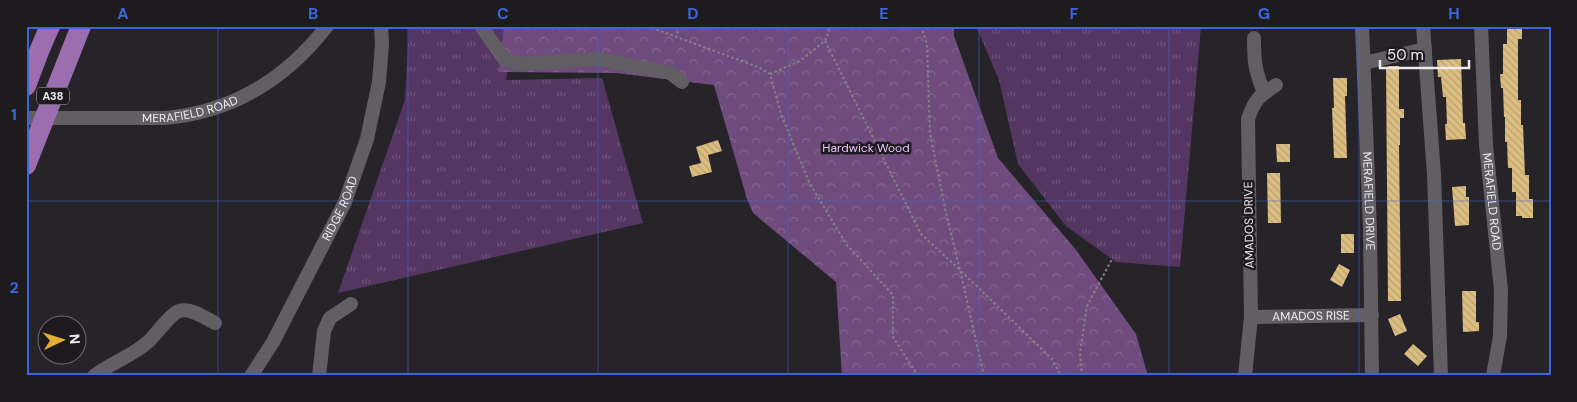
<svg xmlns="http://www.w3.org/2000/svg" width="1577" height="402" font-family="'DM Sans',sans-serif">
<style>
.grass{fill:url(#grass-tufts)}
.forest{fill:url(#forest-crowns)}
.building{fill:url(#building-back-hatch)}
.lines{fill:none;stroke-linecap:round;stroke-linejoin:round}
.path{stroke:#848185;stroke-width:2;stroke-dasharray:2.5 2.5;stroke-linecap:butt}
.minor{stroke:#625f64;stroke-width:14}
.highway{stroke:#9c6daf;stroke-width:20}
.grid{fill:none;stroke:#3c66db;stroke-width:1;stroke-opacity:0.55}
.labels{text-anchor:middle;stroke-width:5;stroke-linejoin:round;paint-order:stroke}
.shield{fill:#1e1b1f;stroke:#b0adb0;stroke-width:1}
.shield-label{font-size:11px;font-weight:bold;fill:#eeebee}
.street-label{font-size:12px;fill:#eeebee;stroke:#1e1b1f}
.park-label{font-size:12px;fill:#ebc1fd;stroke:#1e1b1f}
.neatline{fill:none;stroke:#3c66db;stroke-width:2}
.grid-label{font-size:16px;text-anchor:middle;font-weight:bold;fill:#3c66db}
</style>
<defs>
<pattern id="grass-tufts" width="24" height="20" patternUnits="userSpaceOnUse" patternTransform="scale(1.25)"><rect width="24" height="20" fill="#553662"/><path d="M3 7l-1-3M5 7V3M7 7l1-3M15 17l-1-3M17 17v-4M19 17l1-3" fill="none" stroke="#6e5379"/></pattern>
<pattern id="forest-crowns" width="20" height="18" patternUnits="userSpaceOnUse" patternTransform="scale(1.25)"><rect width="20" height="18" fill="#6f4c7d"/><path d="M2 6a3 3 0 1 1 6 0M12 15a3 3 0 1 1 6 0" fill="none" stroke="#846690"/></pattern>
<pattern id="building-back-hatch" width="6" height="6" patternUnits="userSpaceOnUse" patternTransform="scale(1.25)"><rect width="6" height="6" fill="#ddbe81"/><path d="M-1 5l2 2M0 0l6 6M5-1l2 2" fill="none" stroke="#b8a072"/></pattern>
</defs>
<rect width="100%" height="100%" fill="#272429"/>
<g class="grass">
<path d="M409,26H513L506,80L602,78L643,223L338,293L405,100Z"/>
<path d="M976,26H1201L1180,267L1116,262L1066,226L1018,164L999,80Z"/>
</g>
<path class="forest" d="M504,26H954V36L998,158L1076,250L1136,334L1148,376H842L836,282L753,213L747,199L714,85L616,73L499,72Z"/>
<g class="building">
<path d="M1507,26H1522V39H1518V100H1521V125H1523L1525,175H1529V199H1533V218H1522V216H1516V192H1512V168H1508L1507,142H1505V117H1504L1503,88H1501L1500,74H1503V44H1507Z"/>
<path d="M1461,59L1463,123H1465L1466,139L1446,140L1445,124H1447L1446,97H1443L1441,77H1438L1437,60Z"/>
<path d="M1390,66H1399V109H1404V118H1400V145H1399L1401,301H1388L1386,67Z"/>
<path d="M1333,78H1347V96H1345L1347,158H1334L1332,108H1334Z"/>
<path d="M718,140L722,151L708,155L712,172L692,177L689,166L701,163L696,147Z"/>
<path d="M1276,144H1290V162H1277Z"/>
<path d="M1267,173H1280L1281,223H1268Z"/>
<path d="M1466,186V197H1469V225L1455,226L1452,187Z"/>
<rect x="1341" y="234" width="13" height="19"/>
<path d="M1339,264L1350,270L1342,287L1330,280Z"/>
<path d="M1462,291H1476V322H1479V331L1463,332Z"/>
<path d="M1400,314L1407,331L1395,336L1388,319Z"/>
<path d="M1413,344L1427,356L1418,366L1404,354Z"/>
</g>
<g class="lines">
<g class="path">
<path d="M647,26L758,67L770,74L781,114L809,182L846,244L893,295V337L918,376"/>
<path d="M677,26L678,36"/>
<path d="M921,26L927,44L930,133L946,213L960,270L1052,359L1061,376"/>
<path d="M825,41L921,234L960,270L984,376"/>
<path d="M770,74L800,61L825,41L831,26"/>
<path d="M1082,376L1080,353L1087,306L1112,259"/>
</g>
<g class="minor">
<path d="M481,26L504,59L520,64L597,59L670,73L682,82"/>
<path id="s1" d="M1362,26L1370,230L1372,376"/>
<path d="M1423,26L1434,174L1441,376"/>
<path id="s2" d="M1481,26L1486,145L1501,290L1500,336L1493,376"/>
<path d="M1254,38C1254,62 1255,70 1264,93"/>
<path d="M1364,63L1425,49"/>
<path id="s3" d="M26,118H165C232,112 286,79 327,26"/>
<path id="s4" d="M1251,317L1372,315"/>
<path d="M94,376C112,362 133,356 149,341C156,334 172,313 179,311C190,307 205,318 215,323"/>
<path id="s5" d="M251,376L273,342L345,202L367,139L379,82L382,44L381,26"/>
<path d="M319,376L324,331L330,318L351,304"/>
<path d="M1245,376L1251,317L1248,119C1255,99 1258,97 1276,85"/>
</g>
<g class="highway">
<path d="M26,86L40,49L50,26"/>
<path d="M26,165L81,26"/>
</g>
</g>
<path class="grid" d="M218,26V376M408,26V376M598,26V376M788,26V376M979,26V376M1169,26V376M1359,26V376M26,201H1551"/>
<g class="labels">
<rect class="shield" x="37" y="87.5" width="32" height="17" rx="4"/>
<g class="shield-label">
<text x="53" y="100">A38</text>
</g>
<g class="street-label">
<text dy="4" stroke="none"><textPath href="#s3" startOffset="165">MERAFIELD ROAD</textPath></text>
<text dy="4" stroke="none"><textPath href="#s1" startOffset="175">MERAFIELD DRIVE</textPath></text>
<text dy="4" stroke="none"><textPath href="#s2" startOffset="176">MERAFIELD ROAD</textPath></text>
<text dy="4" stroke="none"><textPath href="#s5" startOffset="190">RIDGE ROAD</textPath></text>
<text transform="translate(1249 225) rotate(-91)" y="4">AMADOS DRIVE</text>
<text dy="4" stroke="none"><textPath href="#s4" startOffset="60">AMADOS RISE</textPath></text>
</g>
<g class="park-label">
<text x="866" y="152">Hardwick Wood</text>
</g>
</g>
<rect width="1577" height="402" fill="none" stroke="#1e1b1f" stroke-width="55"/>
<g transform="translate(62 340) rotate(86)"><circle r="24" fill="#1e1b1f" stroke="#716e72"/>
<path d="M0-4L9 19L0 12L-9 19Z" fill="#e2ae34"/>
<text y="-8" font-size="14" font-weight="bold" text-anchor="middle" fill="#eeebee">N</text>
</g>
<path d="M1380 60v8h89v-8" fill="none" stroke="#eeebee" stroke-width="2.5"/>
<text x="1387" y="60" font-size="15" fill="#eeebee" stroke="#1e1b1f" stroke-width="4" paint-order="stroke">50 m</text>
<rect x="28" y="28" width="1522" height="346" class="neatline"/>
<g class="grid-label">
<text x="123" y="19">A</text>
<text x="313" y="19">B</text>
<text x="503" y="19">C</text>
<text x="693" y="19">D</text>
<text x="884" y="19">E</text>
<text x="1074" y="19">F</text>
<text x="1264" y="19">G</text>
<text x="1454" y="19">H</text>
<text x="14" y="120">1</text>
<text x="14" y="293">2</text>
</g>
</svg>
